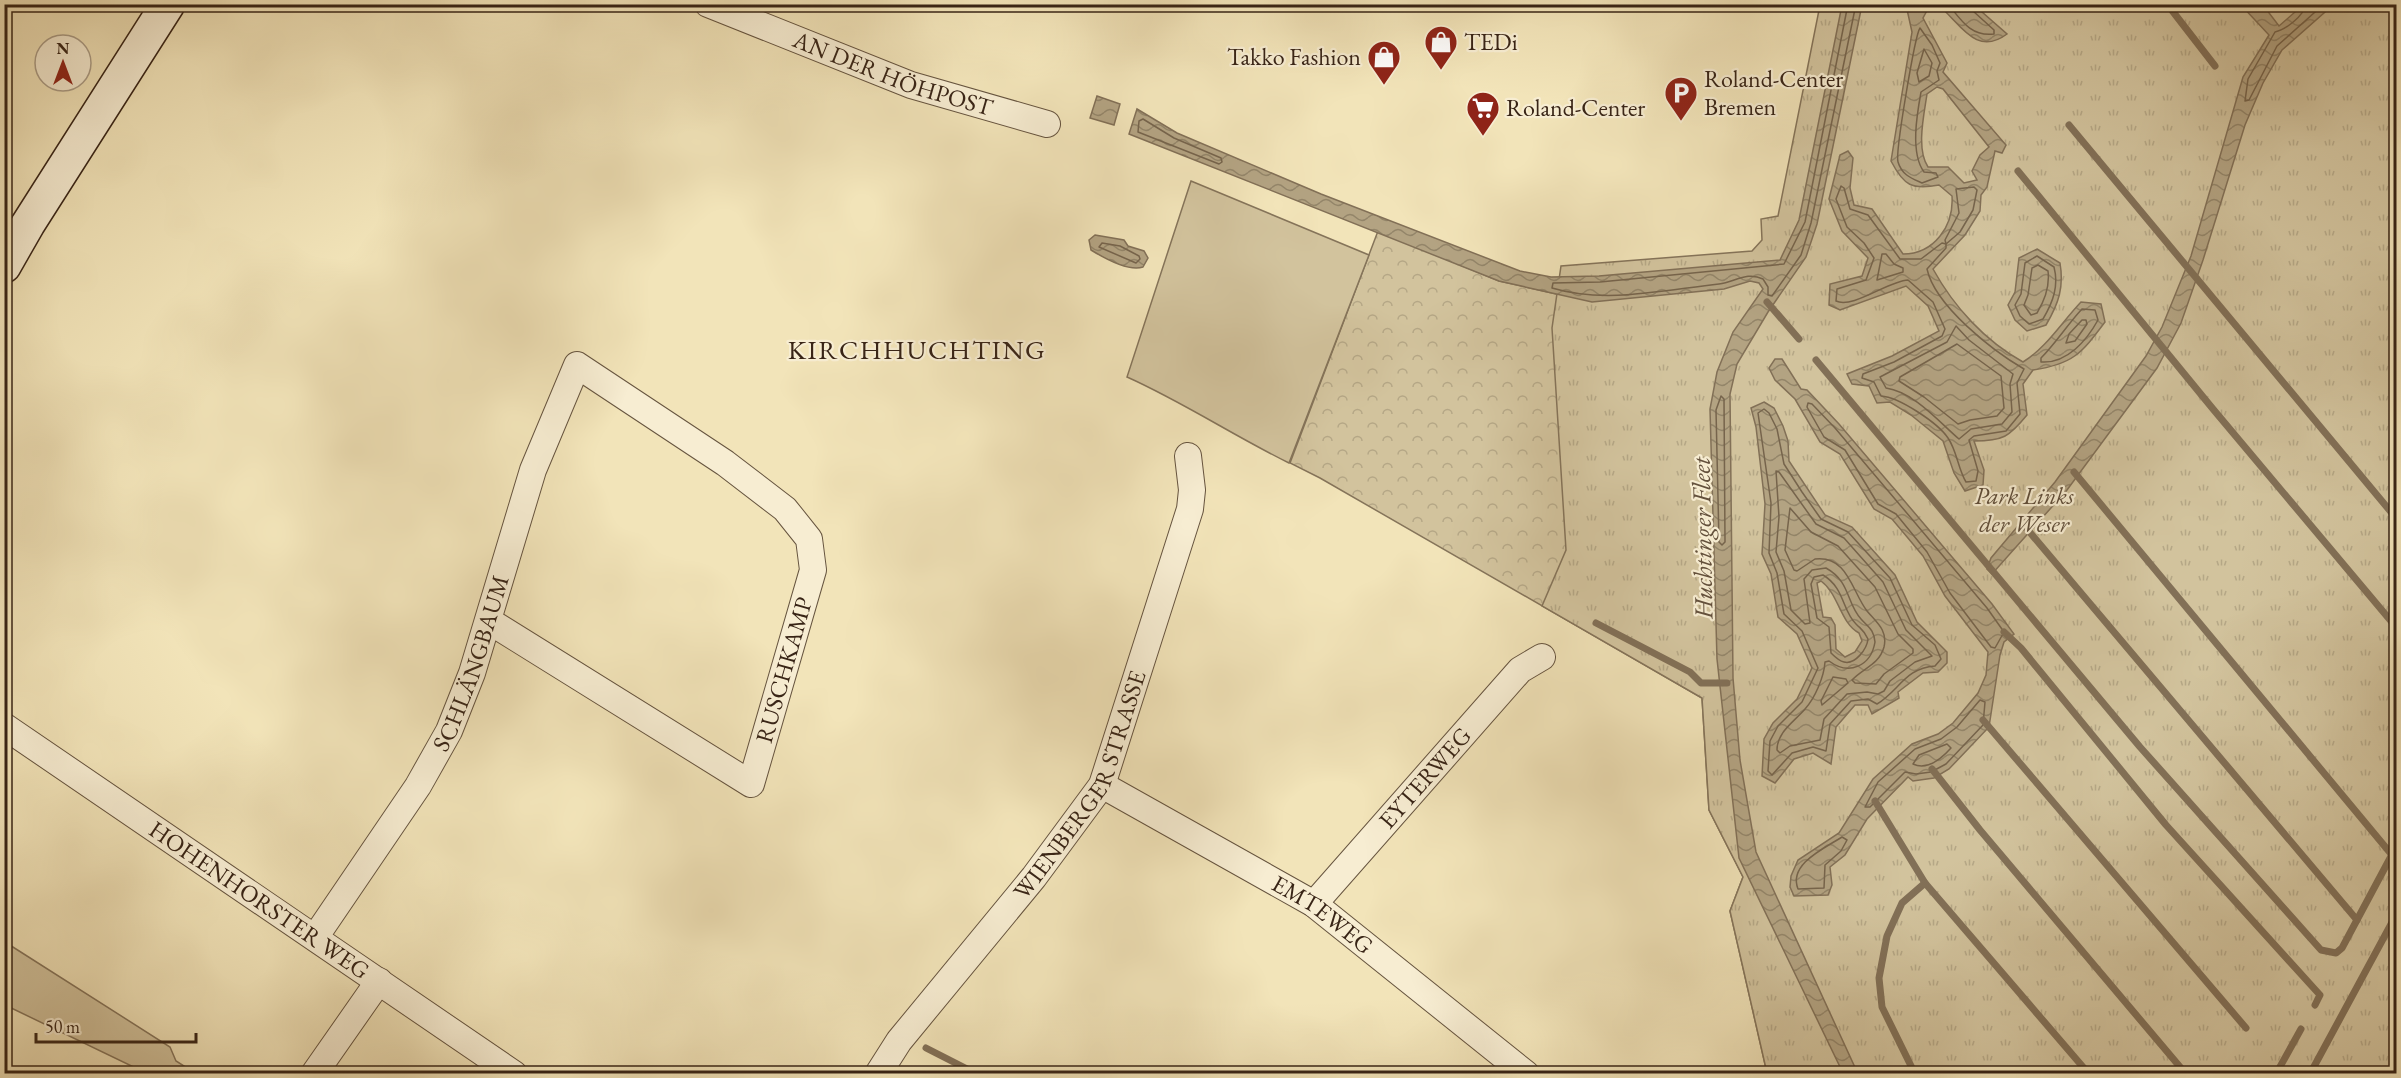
<svg xmlns="http://www.w3.org/2000/svg" width="2401" height="1078" font-family="'EB Garamond',serif">
<style>
.forest{fill:url(#forest-crowns);stroke:#85745a;stroke-width:1.5}
.park{fill:url(#park-tufts);stroke:#85745a;stroke-width:1.5}
.garden{fill:#d2c39d;stroke:#85745a;stroke-width:1.5}
.water{fill:url(#water-waves);stroke:#827057;stroke-width:1.5;fill-rule:evenodd}
.lines{fill:none;stroke-linecap:round;stroke-linejoin:round}
.shore{stroke:#76644c;stroke-width:1.5}
.stream{stroke:#827057;stroke-width:7}
.street-casing{stroke:#66543f;stroke-width:28}
.secondary-casing{stroke:#382416;stroke-width:36}
.street{stroke:#f7edd2;stroke-width:26}
.secondary{stroke:#f7edd2;stroke-width:33}
.labels{text-anchor:middle;stroke-width:4.5;stroke-linejoin:round;paint-order:stroke}
.poi-label{font-size:24px;fill:#382416;stroke:#f7edd2;text-anchor:start}
.street-label{font-size:24px;fill:#382416;stroke:#f7edd2}
.park-label{font-size:24px;font-style:italic;fill:#5e4c38;stroke:#f7edd2}
.water-label{font-size:26px;font-style:italic;fill:#63503c;stroke:#f7edd2}
.quarter-label{font-size:27px;letter-spacing:1.5px;fill:#382416;stroke:#f7edd2}
</style>
<defs>
<pattern id="forest-crowns" width="20" height="18" patternUnits="userSpaceOnUse" patternTransform="scale(1.5)"><rect width="20" height="18" fill="#d2c39d"/><path d="M2 6a3 3 0 1 1 6 0M12 15a3 3 0 1 1 6 0" fill="none" stroke="#b5a786"/></pattern>
<pattern id="park-tufts" width="24" height="20" patternUnits="userSpaceOnUse" patternTransform="scale(1.5)"><rect width="24" height="20" fill="#d2c39d"/><path d="M3 7l-1-3M5 7V3M7 7l1-3M15 17l-1-3M17 17v-4M19 17l1-3" fill="none" stroke="#b5a786"/></pattern>
<pattern id="water-waves" width="16" height="10" patternUnits="userSpaceOnUse" patternTransform="scale(1.5)"><rect width="16" height="10" fill="#b3a382"/><path d="M0 5q4-4 8 0t8 0" fill="none" stroke="#938569"/></pattern>
</defs>
<rect width="100%" height="100%" fill="#f2e4b9"/>
<filter id="stains"><feTurbulence type="fractalNoise" baseFrequency=".00333" numOctaves="4"/><feColorMatrix values="0 0 0 0 .2 0 0 0 0 .09 0 0 0 0 .02 0 0 0 .5 -.17"/></filter>
<radialGradient id="worn" r=".72"><stop offset=".6" stop-color="#630" stop-opacity="0"/><stop offset="1" stop-color="#630" stop-opacity=".3"/></radialGradient>
<path class="forest" d="M1378,231L1499,281L1592,302L1717,659L1750,881L1767,1073L1730,911L1743,877L1709,810L1702,698L1320,478L1290,463Z"/>
<path class="park" d="M1820,5H2396V1073H1767L1730,911L1743,877L1709,810L1702,698L1542,606L1566,550L1552,328L1561,266L1752,251L1762,240L1761,219L1778,216Z"/>
<g class="garden">
<path d="M1191,181L1369,255L1289,463C1234,436 1183,402 1127,377Z"/>
<path d="M5,942L170,1047L176,1061L195,1073H146L5,1005Z"/>
</g>
<g class="water">
<path d="M1842,5H1862L1817,224L1806,257L1768,312L1737,364L1730,394L1733,678L1740,760L1756,852L1858,1074L1843,1073L1739,858L1717,659L1710,409L1717,372L1733,332L1763,289L1759,283L1750,281L1724,289L1592,302L1499,281L1129,134L1137,109L1177,133L1321,194L1520,271L1551,277L1599,276L1780,260L1799,220Z"/>
<path d="M1906,5H1930L1923,18L1947,63L1943,72L2006,145L2002,153L1995,151L1987,187L1981,195L1980,211L1965,235L1933,269C1954,307 1985,341 2023,362C2047,347 2061,323 2081,302L2101,304L2105,322C2081,354 2073,364 2033,370L2023,384L2027,415C2009,437 2003,441 1974,441L1984,470L1983,485L1965,491L1954,473L1943,441L1911,415L1890,402L1877,403L1869,386L1852,384L1847,374L1892,356L1939,331L1928,306L1906,286L1840,310L1829,305L1830,284L1862,276L1868,258L1842,231L1829,199L1840,155L1848,151L1853,158L1850,188L1854,205L1872,209L1903,254C1934,254 1954,226 1952,196L1939,185C1912,190 1904,186 1891,161L1912,32ZM1937,87L1943,89L1989,147L1980,155L1972,171L1977,180L1964,183L1948,167H1928C1916,149 1924,115 1927,94Z"/>
<path d="M1938,5H1974L2007,34C1975,58 1959,21 1938,5Z"/>
<path d="M2241,5H2263L2279,26L2303,5H2333L2282,50L2263,83L2245,125L2203,260L2181,323L2157,368L2067,490L1992,574L1987,569L1991,558L2055,482L2146,356L2162,327L2191,256L2243,77L2269,35Z"/>
<path d="M1097,96L1120,104L1114,125L1090,118Z"/>
<path d="M1095,235L1124,240L1128,246L1144,251L1148,258L1143,267C1128,272 1104,258 1091,250L1089,240Z"/>
<path d="M2037,249L2060,263C2064,287 2059,303 2046,325L2027,331L2015,320L2008,305L2015,292L2019,258Z"/>
<path d="M1775,359H1782L1801,389L1807,390L1839,424L1992,604L2014,634L2004,642L2000,655L1989,727L1949,769L1934,778L1913,781L1908,777L1867,819L1845,855L1830,867L1832,885L1828,895L1794,896L1790,887L1791,876L1798,860L1839,833L1873,779L1912,744L1938,734L1953,723L1978,693L1986,675L1988,652L1945,596L1923,556L1892,519L1874,509L1840,454L1820,442L1795,399L1775,380L1769,368Z"/>
<path d="M1764,402L1774,408L1783,426L1788,441L1789,461L1825,515L1852,527L1895,575L1917,622L1947,652V663L1938,672L1923,673L1898,692L1899,698L1872,714L1868,705H1855L1836,727L1831,764L1813,753L1794,759L1775,783L1762,776L1764,739L1773,723L1797,699L1812,668L1797,634L1778,617L1771,574L1762,554L1765,504L1756,427L1751,408ZM1821,581C1839,594 1840,623 1859,633L1862,641L1855,652L1845,657L1836,649L1835,625L1831,618L1823,617L1817,583Z"/>
</g>
<g class="lines">
<g class="shore">
<path d="M1848,4L1805,222L1784,264L1600,282L1553,283L1552,288C1605,304 1664,290 1719,284C1735,282 1747,271 1763,279L1768,287V295L1772,296L1801,255L1811,223L1856,4"/>
<path d="M1948,4C1961,20 1971,37 1994,34V30L1973,11L1972,4"/>
<path d="M2306,4C2304,16 2285,30 2275,32L2248,79L2245,101L2249,100L2277,46L2324,4"/>
<path d="M1920,28L1932,45L1940,63L1937,71L1939,80L1921,92C1917,114 1910,153 1924,172L1936,173L1938,177L1922,183C1911,178 1902,175 1898,162C1895,153 1915,35 1920,28Z"/>
<path d="M1924,49L1932,63L1929,76L1919,82L1917,73Z"/>
<path d="M1143,119L1174,138L1221,158L1222,162L1219,164L1138,132L1139,121Z"/>
<path d="M1841,186L1844,188L1850,209L1868,215L1900,259H1921L1942,243L1946,244V248L1927,269C1935,306 1993,351 2024,369L2017,383L2020,414L2006,431L1974,436L1969,440L1978,471L1976,481L1966,482C1958,469 1957,451 1948,438C1938,423 1899,397 1881,396L1874,382L1862,378L1863,374L1894,362L1942,336L1945,329L1933,302L1908,280C1888,281 1853,309 1836,301L1837,289L1866,280L1874,258L1864,243L1847,227L1836,199Z"/>
<path d="M1974,187L1977,190L1973,210L1960,232L1946,244L1945,240L1959,213L1956,189Z"/>
<path d="M1102,243L1120,246L1139,256L1140,259L1136,263L1099,247Z"/>
<path d="M1882,254H1886L1894,264L1903,268V272L1877,280Z"/>
<path d="M2037,256L2054,267C2059,286 2053,302 2043,319L2029,324L2020,316L2015,305L2021,294L2025,263Z"/>
<path d="M2038,265L2048,271C2050,287 2045,300 2037,313L2031,315L2024,305L2028,295L2032,268Z"/>
<path d="M2082,309L2095,310L2098,320C2087,340 2067,364 2041,362V358C2056,343 2067,325 2082,309Z"/>
<path d="M2082,320H2086L2087,324L2075,341L2066,343L2069,334Z"/>
<path d="M1956,326L1969,340L2013,374L2010,384L2012,412L2002,424L1971,429L1959,439C1939,422 1914,392 1886,388L1880,377L1947,342Z"/>
<path d="M1957,344L2001,376L2004,408L1997,416L1970,420L1958,424L1924,397L1899,381L1900,377Z"/>
<path d="M1721,396L1724,399L1725,542L1722,545L1719,542L1716,410Z"/>
<path d="M1808,403L1812,404L1835,428L1987,608L2004,632L1995,648L1991,647L1950,593L1927,552L1896,514L1878,504L1845,450L1824,437L1807,407Z"/>
<path d="M1764,409L1769,413L1777,429L1784,464L1802,492L1821,519L1848,532L1890,578L1912,625L1935,645L1941,659L1935,666C1905,668 1899,691 1877,704L1868,699L1851,701L1830,724L1826,751L1813,747L1792,753L1772,775L1768,771L1770,741L1778,726L1802,702L1818,668L1802,631L1784,614L1777,573L1769,553L1771,503L1758,413Z"/>
<path d="M1776,471L1779,472L1816,524L1844,538L1883,582L1906,630L1932,656L1915,662L1890,681L1884,691L1878,694L1867,692L1847,694L1824,719L1820,740L1790,746L1780,753L1777,750C1777,732 1794,722 1805,709C1815,698 1824,677 1825,662L1829,661C1849,676 1871,666 1875,642C1874,629 1868,627 1861,619C1846,603 1851,582 1826,568L1812,570L1804,579L1810,623L1805,624L1791,610L1784,571L1776,552L1779,517Z"/>
<path d="M1790,508L1811,532L1838,546L1875,587L1898,634L1913,649V653L1884,674L1876,684L1855,683L1852,680C1863,668 1879,665 1884,647C1888,630 1876,622 1867,611C1852,592 1848,555 1815,559L1797,571L1794,570L1785,550Z"/>
<path d="M1823,575C1845,588 1842,611 1856,624C1862,630 1864,630 1868,639C1867,649 1855,665 1844,662C1839,661 1834,656 1831,653L1829,627L1817,618L1811,584L1814,577Z"/>
<path d="M1833,677L1846,679L1848,683L1822,705L1821,701Z"/>
<path d="M1980,700L1985,702L1983,725L1946,764L1931,772L1916,774L1905,772L1870,807H1865L1878,782L1915,749L1941,739L1957,727Z"/>
<path d="M1947,744L1951,748C1942,758 1927,771 1913,764L1919,755Z"/>
<path d="M1842,837L1847,840L1841,851L1825,865L1824,888L1798,889C1788,864 1825,848 1842,837Z"/>
</g>
<g class="stream">
<path d="M2167,4L2215,66"/>
<path d="M2069,125L2396,518"/>
<path d="M2018,171L2213,409L2396,627"/>
<path d="M1767,302L1799,339"/>
<path d="M1816,360L2140,747L2321,950L2336,953L2342,948L2396,847"/>
<path d="M2074,472L2392,855"/>
<path d="M2027,529L2357,920"/>
<path d="M1596,623L1690,672L1701,683H1727"/>
<path d="M2004,632L2021,648L2166,825L2320,995L2315,1005"/>
<path d="M1983,720L2246,1028"/>
<path d="M1932,769L1980,830L2186,1074"/>
<path d="M1875,801L1925,883L2089,1074"/>
<path d="M926,1048L977,1074"/>
<path d="M1915,1074L1882,1007L1879,978L1887,936L1902,903L1925,883"/>
<path d="M2276,1074L2301,1029"/>
<path d="M2310,1074L2396,915"/>
</g>
<g class="street-casing">
<g id="street">
<path id="s1" d="M708,4L911,85L1047,124"/>
<path id="s2" d="M4,726L514,1074"/>
<path id="s3" d="M1102,785L1314,904L1526,1074"/>
<path id="s4" d="M1314,904L1520,670L1542,657"/>
<path id="s5" d="M316,936L418,786L449,731L472,673L533,470L577,365L725,463L785,509L809,539L813,570L751,784L489,621"/>
<path d="M314,1074L379,981"/>
<path id="s6" d="M878,1074L899,1041L1034,877L1102,785L1190,509L1192,490L1188,456"/>
</g>
</g>
<g class="secondary-casing">
<path id="secondary" d="M4,266L28,224L168,4"/>
</g>
<use href="#street" class="street"/>
<use href="#secondary" class="secondary"/>
</g>
<defs>
<g id="shop-pin" transform="scale(1.725)"><path d="M0 17L-7.5 6A9.5 9.5 0 1 1 7.5 6Z" fill="#8f2418" stroke="#f7edd2"/><path d="M-5-2.5h2.3a2.7 3.5 0 0 1 5.4 0H5L5.5 6h-11ZM-1.5-2.5h3a1.5 2.3 0 0 0-3 0Z" fill="#fff"/></g>
<g id="parking-pin" transform="scale(1.725)"><path d="M0 17L-7.5 6A9.5 9.5 0 1 1 7.5 6Z" fill="#8f2418" stroke="#f7edd2"/><path d="M-3.5-5.5H1a3.5 3.5 0 0 1 0 7H-1V5.5H-3.5ZM-1-3.4V-.6H.8a1.4 1.4 0 0 0 0-2.8Z" fill="#fff"/></g>
<g id="supermarket-pin" transform="scale(1.725)"><path d="M0 17L-7.5 6A9.5 9.5 0 1 1 7.5 6Z" fill="#8f2418" stroke="#f7edd2"/><path d="M-6-5.5h2.5l.6 2H6L4.5 2H-2.5L-4.4-4H-6ZM-1.5 3.2a1.3 1.3 0 1 0 .1 0ZM3 3.2a1.3 1.3 0 1 0 .1 0Z" fill="#fff"/></g>
</defs>
<g fill-rule="evenodd">
<use href="#shop-pin" x="1441" y="42"/>
<use href="#shop-pin" x="1384" y="57"/>
<use href="#parking-pin" x="1681" y="93"/>
<use href="#supermarket-pin" x="1483" y="108"/>
</g>
<g class="labels">
<g class="poi-label">
<text x="1464" y="50">TEDi</text>
<text x="1361" y="65" text-anchor="end">Takko Fashion</text>
<text x="1704" y="87">Roland-Center<tspan x="1704" dy="28">Bremen</tspan></text>
<text x="1506" y="116">Roland-Center</text>
</g>
<g class="street-label">
<text dy="8" stroke="none"><textPath href="#s1" startOffset="198">AN DER HÖHPOST</textPath></text>
<text dy="8" stroke="none"><textPath href="#s5" startOffset="316">SCHLÄNGBAUM</textPath></text>
<text transform="translate(784 670) rotate(-74)" y="8">RUSCHKAMP</text>
<text dy="8" stroke="none"><textPath href="#s4" startOffset="168">EYTERWEG</textPath></text>
<text dy="8" stroke="none"><textPath href="#s6" startOffset="356">WIENBERGER STRASSE</textPath></text>
<text dy="8" stroke="none"><textPath href="#s2" startOffset="309">HOHENHORSTER WEG</textPath></text>
<text dy="8" stroke="none"><textPath href="#s3" startOffset="256">EMTEWEG</textPath></text>
</g>
<g class="park-label">
<text x="2024" y="504">Park Links<tspan x="2024" dy="28">der Weser</tspan></text>
</g>
<g class="water-label">
<text transform="translate(1702 538) rotate(-91)" y="9">Huchtinger Fleet</text>
</g>
<g class="quarter-label">
<text x="917" y="359">KIRCHHUCHTING</text>
</g>
</g>
<rect width="2401" height="1078" fill="none" stroke="#f2e4b9" stroke-width="24"/>
<rect x="6" y="6" width="2389" height="1066" fill="none" stroke="#382416" stroke-width="3"/>
<rect x="12" y="12" width="2377" height="1054" fill="none" stroke="#382416" stroke-width="1.5"/>
<g transform="translate(63 63)"><circle r="28" fill="#f7edd2" stroke="#ab9d87" stroke-width="1.5"/>
<path d="M0-4.5L10 22L0 15L-10 22Z" fill="#8f2418"/>
<text y="-9" font-size="16" font-weight="bold" text-anchor="middle" fill="#382416">N</text>
</g>
<path d="M36 1033v9h160v-9" fill="none" stroke="#382416" stroke-width="3"/>
<text x="45" y="1033" font-size="18" fill="#382416" stroke="#f7edd2" stroke-width="4.5" paint-order="stroke">50 m</text>
<rect width="100%" height="100%" filter="url(#stains)"/>
<rect width="100%" height="100%" fill="url(#worn)"/>
</svg>
